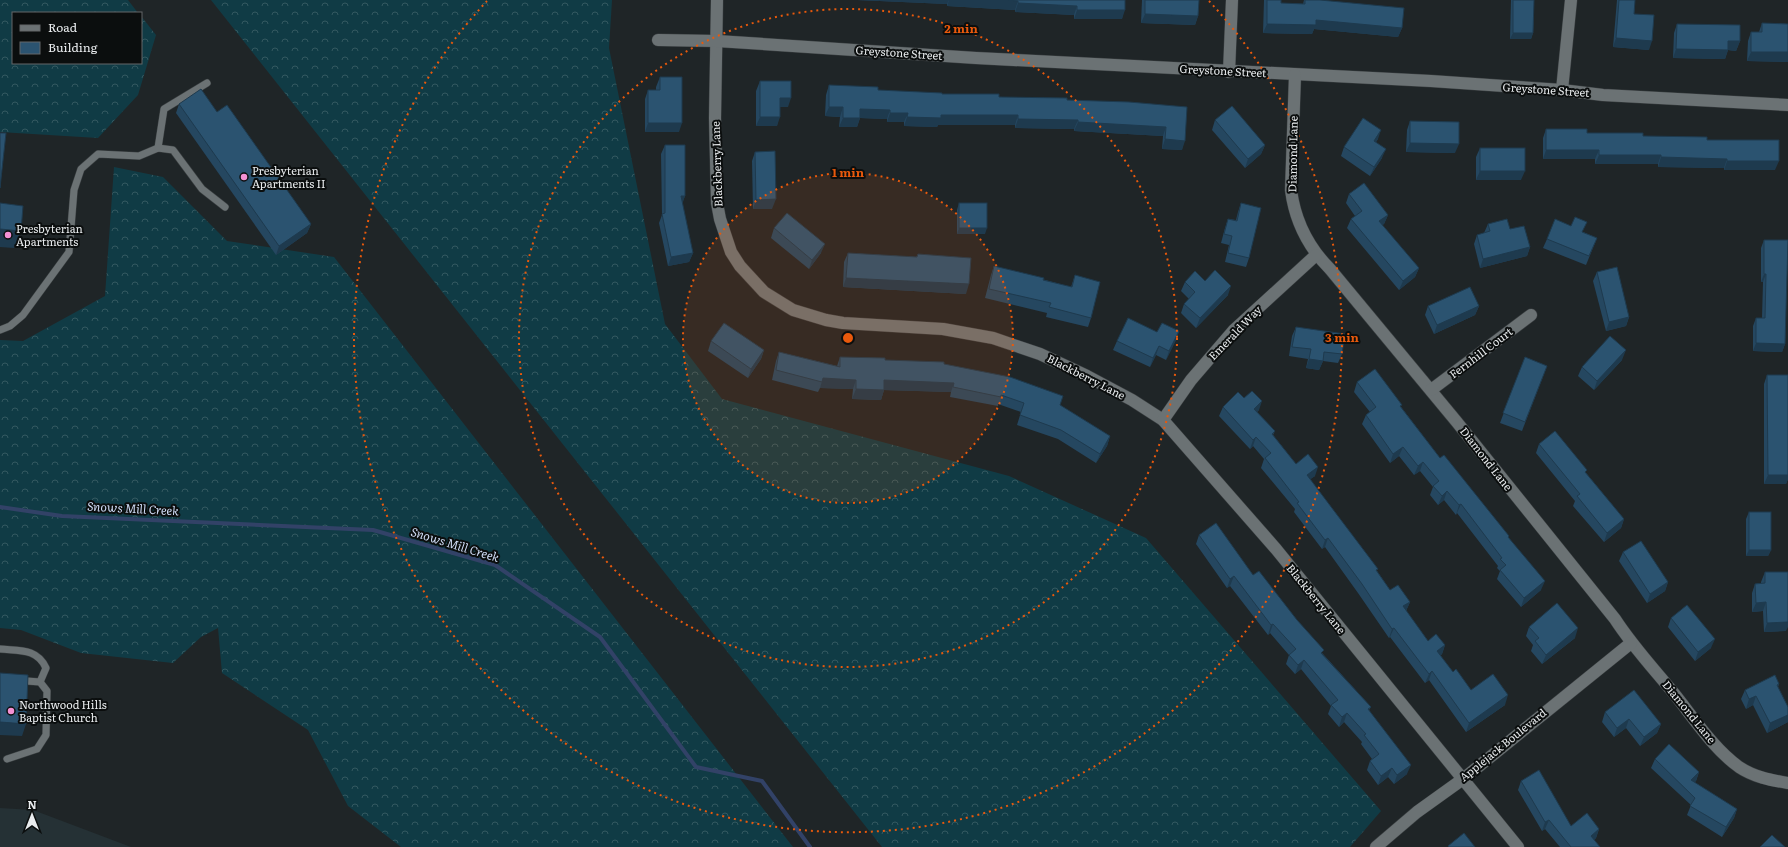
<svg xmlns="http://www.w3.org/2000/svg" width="1788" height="847" font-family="Literata,serif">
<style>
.built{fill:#253135}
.forest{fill:url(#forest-crowns)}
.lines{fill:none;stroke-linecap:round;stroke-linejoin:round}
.stream{stroke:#324267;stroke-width:4}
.service-casing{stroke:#3a3f41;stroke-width:8}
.minor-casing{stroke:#3a3f41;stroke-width:13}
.service{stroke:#6b7274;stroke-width:7}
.minor{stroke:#6b7274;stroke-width:12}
.wall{fill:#254760}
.shaded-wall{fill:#1e3a4e}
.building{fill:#2b5370;stroke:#1e3a4e}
.ring{fill:none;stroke:#e8590c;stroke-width:2;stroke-dasharray:2 4}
.poi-dot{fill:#f491d4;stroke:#0b0e0e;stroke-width:1.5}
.labels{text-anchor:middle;stroke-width:4;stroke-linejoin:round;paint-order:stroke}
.street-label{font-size:11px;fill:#e9ecee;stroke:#0b0e0e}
.poi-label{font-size:11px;fill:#e9ecee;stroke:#0b0e0e;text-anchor:start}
.water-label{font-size:12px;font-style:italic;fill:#d2def8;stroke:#0b0e0e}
.centre{fill:#e8590c;stroke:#0b0e0e;stroke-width:2}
.ring-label{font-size:12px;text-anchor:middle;font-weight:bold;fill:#e8590c;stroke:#0b0e0e;stroke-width:4;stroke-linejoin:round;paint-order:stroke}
</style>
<defs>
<pattern id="forest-crowns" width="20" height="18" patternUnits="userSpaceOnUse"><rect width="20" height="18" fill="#103b45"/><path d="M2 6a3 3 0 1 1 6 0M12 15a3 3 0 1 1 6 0" fill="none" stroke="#335860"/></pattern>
</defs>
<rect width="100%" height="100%" fill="#1f2527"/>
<path class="built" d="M0,808L33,810L131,847H0Z"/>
<g class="forest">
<path d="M0,0H128L138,13H13V63H141V16L156,35L138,95L98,138L0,132Z"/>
<path d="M211,0H612L609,48L665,324L722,399L1009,476L1146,538L1381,811L1350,847H882Z"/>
<path d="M114,167L163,177L227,241L334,257L793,847H401L348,806L308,730L222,673L218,628L201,637L173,663L81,653L21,630L0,628V340L23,341L105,296Z"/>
</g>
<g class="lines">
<path class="stream" d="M0,507L62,516L373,530L495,565L600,637L696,767L762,781L810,847"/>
<g class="service-casing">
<g id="service">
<path d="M158,148L164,109L207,83"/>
<path d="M0,330L10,326L23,315L69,252L74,190L81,169L98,154L139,156L158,148L173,150L202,189L225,207"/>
<path d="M0,649C19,651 37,648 46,668L40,682"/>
<path d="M0,679L40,682L47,691L46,735L37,749L7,759"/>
</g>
</g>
<g class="minor-casing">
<g id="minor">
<path d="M717,0L715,118L717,203L720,219L731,252L740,266L764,292L793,310L826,320L843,323L943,329L993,338L1040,354L1087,376L1132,400L1163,420L1276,549L1518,847"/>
<path d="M658,40L717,41L976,58L1431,81L1562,90L1603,95L1788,105"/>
<path d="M1229,72L1232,0"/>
<path d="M1295,75L1291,190C1295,221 1308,247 1330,269L1456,421L1615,619C1633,647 1655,670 1676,696C1695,720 1714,749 1739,767C1754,777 1770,780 1788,783"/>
<path d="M1562,90L1571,0"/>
<path d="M1431,390L1531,315"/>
<path d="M1163,420L1191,380L1234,330L1316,255"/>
<path d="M1376,847L1417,812L1463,779L1631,643"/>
</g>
</g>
<use href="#service" class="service"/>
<use href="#minor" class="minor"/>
</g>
<g class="wall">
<path d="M857,0H1125L1122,19H1074V15L1015,12V10L947,6V4Z"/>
<path d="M1142,0H1199L1198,16L1195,25L1141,23Z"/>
<path d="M1264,0H1281V3L1303,4L1304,0H1320L1402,28L1398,37L1314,29L1312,34L1263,33Z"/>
<path d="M1511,0H1534L1533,33L1531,39H1510Z"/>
<path d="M1617,0H1635L1634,14L1649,50L1613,47Z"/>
<path d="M1762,23L1788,24V62L1747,61L1748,41L1751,32H1759Z"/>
<path d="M1677,24L1740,41L1736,51L1728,50L1725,59L1673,58L1674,33Z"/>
<path d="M660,77L679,132H645V99L648,90H656V87Z"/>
<path d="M760,81L788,107H780L777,126H756V91Z"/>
<path d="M829,85L878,90L942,94L1067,100L1187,107L1182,150L1162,149L1163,136L1074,131V129L1015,128V125H938L937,127L904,126V122H887V119L860,118L857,127H839L840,117L825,116L826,95Z"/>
<path d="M179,104L217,112L311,224L307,233L276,255L176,113Z"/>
<path d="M1215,120L1265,145L1261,154L1245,168L1212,130Z"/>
<path d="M1410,121L1455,153L1406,152L1407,130Z"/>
<path d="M1546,129L1587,133L1707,140L1775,170H1724V168L1658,167V164H1595V159H1543V138Z"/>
<path d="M1378,139L1376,142L1382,158L1370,176L1341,156L1344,147Z"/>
<path d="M665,145L685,196L682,203L693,253L689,262L668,266L659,223L662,215L661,154Z"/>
<path d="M1480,148L1521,180H1476V157Z"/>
<path d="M755,152L772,209H753L752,161Z"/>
<path d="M1349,194L1388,215L1384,224L1382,225L1419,268L1415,277L1399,290L1347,228L1351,219L1355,216L1346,203Z"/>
<path d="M959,203L985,234H957V210Z"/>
<path d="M1241,203L1249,258L1246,267L1225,262L1229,245L1221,243L1225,228L1228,219L1236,220L1238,212Z"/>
<path d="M1488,224L1510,229L1530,247L1527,256L1480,268L1474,244L1477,235L1484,233Z"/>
<path d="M774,228L821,253L809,269L771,238Z"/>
<path d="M1583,232L1597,238L1586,265L1543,248L1547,239Z"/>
<path d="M1764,240L1785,344L1782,352L1753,351V326L1756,318H1762L1763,282H1761V248Z"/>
<path d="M848,253L916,257L918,254L966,294L843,287L844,262Z"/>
<path d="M994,266L1071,287L1075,275L1091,318L1088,327L1046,317L1047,313L985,298L991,275Z"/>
<path d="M1597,272L1629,317L1626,326L1606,331L1593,281Z"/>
<path d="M1205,281L1228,295L1196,328L1181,313L1184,304L1189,299L1181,291L1185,282Z"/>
<path d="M1428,306H1479L1475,315L1434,334L1425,315Z"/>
<path d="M1296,327L1342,354L1338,363L1323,361L1319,370L1306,368L1308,359L1289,356L1292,336Z"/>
<path d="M1179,331L1176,340L1166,360L1156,355L1150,367L1113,350L1117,341Z"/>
<path d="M711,341L764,350L761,359L748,378L708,351Z"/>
<path d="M779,352L837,366L840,357L944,364L1060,405L1110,436L1107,446L1096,463L1058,439L1017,425L1021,412L998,404V406L950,397L951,392L884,390L881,400L852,399L853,389L820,388L818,392L772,380L776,361Z"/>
<path d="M1525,357L1547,366L1522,431L1500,423Z"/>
<path d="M1622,360L1594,390L1578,376L1582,367Z"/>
<path d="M1767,375H1788V479L1786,484H1764V384Z"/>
<path d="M1357,382L1401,407L1440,458L1509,536V539L1541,590L1521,607L1497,579L1500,571L1497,568L1498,566L1457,513L1456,515L1444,500L1438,505L1430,495L1433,487L1420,471L1414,475L1399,456L1390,463L1362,424L1366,415L1370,412L1354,392Z"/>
<path d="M1244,398L1259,410L1257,412L1275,431L1273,435L1296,464L1315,476L1310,479L1377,571L1390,590L1410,602L1406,611L1428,641L1445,645L1442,654L1440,656L1453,672L1471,690L1505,705L1466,732L1429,680L1425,683L1390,637L1389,638L1358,593L1325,547L1322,549L1294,512L1295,509L1261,468L1264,459L1253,446L1250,449L1219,416L1223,407Z"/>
<path d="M1539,444L1586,473L1624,519L1621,528L1604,542L1573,506L1575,501L1536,453Z"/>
<path d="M1749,512L1771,550L1768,556H1746V519Z"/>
<path d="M1199,535L1253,575L1323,654L1371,707L1369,710L1407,774L1394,784L1388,777L1378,785L1367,770L1370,761L1372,759L1361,744L1362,742L1344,722L1339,727L1328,714L1331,706L1301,669L1295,674L1286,664L1289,655L1270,633L1268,635L1230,586L1227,588L1196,544Z"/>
<path d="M1623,552L1668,582L1665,591L1647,603L1619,561Z"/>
<path d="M1765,572L1786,631L1764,632L1763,611L1752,612V593L1755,584L1761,583V582Z"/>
<path d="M1671,618L1711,648L1695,661L1668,627Z"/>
<path d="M1529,627L1575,638L1542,664L1531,651L1533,645L1526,636Z"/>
<path d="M1779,684L1778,687L1788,722L1767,733L1753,705L1746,709L1741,699L1745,690Z"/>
<path d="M1605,712L1661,724L1657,733L1640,746L1626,728L1614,737L1602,722Z"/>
<path d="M1655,759L1699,772L1696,781L1694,782L1737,809L1734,818L1722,837L1687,815L1691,805L1651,768Z"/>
<path d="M1521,781L1571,826L1599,829L1596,838L1594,840L1600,847H1560L1545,829L1542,831L1518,790Z"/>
</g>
<g class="shaded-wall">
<path d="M857,0H949L947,4Z"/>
<path d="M949,0H1008L1018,1L1015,10L947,6Z"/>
<path d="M1018,3L1077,6L1074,15L1015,12Z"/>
<path d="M1077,10H1125L1122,19H1074Z"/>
<path d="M1145,14L1198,16L1195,25L1141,23Z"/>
<path d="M1316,20L1402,28L1398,37L1314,29L1312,34L1263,33L1267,24Z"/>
<path d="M1513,33H1533L1531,39H1510Z"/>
<path d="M1616,38L1652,41L1649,50L1613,47Z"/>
<path d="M1728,41H1740L1736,51L1728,50L1725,59L1673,58L1676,49Z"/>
<path d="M1751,52H1788V62L1747,61Z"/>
<path d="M780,98H791L788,107H777Z"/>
<path d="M829,107H843L840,117L825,116Z"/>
<path d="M860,109L890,110L887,119L860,118L857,127H839L843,118Z"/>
<path d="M890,113H908L904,122H887Z"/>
<path d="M941,115H1018L1015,125H938L937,127L904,126L907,117Z"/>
<path d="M760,117H780L777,126H756Z"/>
<path d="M1018,119L1078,120L1074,129L1015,128Z"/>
<path d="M1078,122L1166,127L1163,136L1074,131Z"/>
<path d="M648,123H682L679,132H645Z"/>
<path d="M1381,130L1378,139L1370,150L1374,141Z"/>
<path d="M1165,139L1185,141L1182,150L1162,149Z"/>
<path d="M1410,143L1459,144L1455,153L1406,152Z"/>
<path d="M1265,145L1261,154L1245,168L1248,159Z"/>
<path d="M1386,149L1382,158L1370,176L1374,167Z"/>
<path d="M1546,150H1599L1595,159H1543Z"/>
<path d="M1599,155H1661L1658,164H1595Z"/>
<path d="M1661,157L1727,159L1724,168L1658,167Z"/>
<path d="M1727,161H1779L1775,170H1724Z"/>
<path d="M1480,171H1525L1521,180H1476Z"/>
<path d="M681,196H685L682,205Z"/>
<path d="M776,199L772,209H753L756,200Z"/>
<path d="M1388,215L1384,224L1375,230L1379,221Z"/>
<path d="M311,224L307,233L276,255L279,246Z"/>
<path d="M959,228H987L985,234H957Z"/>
<path d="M0,229L21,231L14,248L0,247Z"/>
<path d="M825,244L821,253L809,269L812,260Z"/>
<path d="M1530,247L1527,256L1480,268L1483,259Z"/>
<path d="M693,253L689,262L668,266L671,257Z"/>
<path d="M1419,268L1415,277L1399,290L1403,281Z"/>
<path d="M1764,274H1766L1763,282H1761Z"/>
<path d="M846,278L969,284L966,294L843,287Z"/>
<path d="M1231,286L1228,295L1196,328L1200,318Z"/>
<path d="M1479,306L1475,315L1434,334L1437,325Z"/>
<path d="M1629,317L1626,326L1606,331L1609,322Z"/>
<path d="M1179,331L1176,340L1166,360L1169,351Z"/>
<path d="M1756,343L1785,344L1782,352L1753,351Z"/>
<path d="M1159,346L1156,355L1150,367L1153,358Z"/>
<path d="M764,350L761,359L748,378L751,369Z"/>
<path d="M1626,350L1622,360L1594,390L1597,381Z"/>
<path d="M1309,359L1323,361L1319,370L1306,368Z"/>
<path d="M823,378L856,380L853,389L820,388Z"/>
<path d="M884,380L954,383L951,392L881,390Z"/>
<path d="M856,389L884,390L881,400L852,399Z"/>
<path d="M1262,401L1259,410L1250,418L1254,409Z"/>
<path d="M1110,436L1107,446L1096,463L1100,454Z"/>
<path d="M1256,437L1253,446L1250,449L1253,440Z"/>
<path d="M1403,447L1399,456L1390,463L1393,454Z"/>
<path d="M1423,462L1420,471L1414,475L1418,466Z"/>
<path d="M1318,467L1315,476L1304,484L1307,475Z"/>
<path d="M1768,475H1788V479L1786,484H1764Z"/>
<path d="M1447,491L1444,500L1438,505L1442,496Z"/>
<path d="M1461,504L1457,513L1456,515L1459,505Z"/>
<path d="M1624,519L1621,528L1604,542L1607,533Z"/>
<path d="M1328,538L1325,547L1322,549L1325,540Z"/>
<path d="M1749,550H1771L1768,556H1746Z"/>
<path d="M1234,576L1230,586L1227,588L1230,579Z"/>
<path d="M1545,581L1541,590L1521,607L1524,598Z"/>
<path d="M1668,582L1665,591L1647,603L1650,594Z"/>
<path d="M1410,602L1406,611L1403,606Z"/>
<path d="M1766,602L1763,611L1752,612L1756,603Z"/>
<path d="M1788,622V627L1786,631L1764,632L1767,623Z"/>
<path d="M1273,624L1270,633L1268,635L1271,625Z"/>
<path d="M1394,628L1390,637L1389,638L1392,629Z"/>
<path d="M1578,628L1575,638L1542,664L1546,655Z"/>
<path d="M1715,639L1711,648L1695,661L1698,652Z"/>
<path d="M1445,645L1442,654L1434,661L1437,651Z"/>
<path d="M1304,660L1301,669L1295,674L1298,665Z"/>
<path d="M1432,671L1429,680L1425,683L1429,674Z"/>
<path d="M1508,695L1505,705L1466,732L1469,723Z"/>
<path d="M1756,696L1753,705L1746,709L1749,699Z"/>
<path d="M1347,713L1344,722L1339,727L1342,717Z"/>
<path d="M1788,715V722L1767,733L1770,723Z"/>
<path d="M1629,719L1626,728L1614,737L1617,728Z"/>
<path d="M0,722L26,724L22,736L0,735Z"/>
<path d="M1661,724L1657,733L1640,746L1644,737Z"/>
<path d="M1411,765L1407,774L1394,784L1397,775Z"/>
<path d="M1392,768L1388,777L1378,785L1381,776Z"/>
<path d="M1699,772L1696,781L1688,789L1691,780Z"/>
<path d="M1737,809L1734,818L1722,837L1726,827Z"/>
<path d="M1549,820L1545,829L1542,831L1545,822Z"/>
<path d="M1599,829L1596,838L1588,845L1591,836Z"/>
</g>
<g class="building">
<path d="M1008,0H1125V10H1077V6L1018,3V1Z"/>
<path d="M1145,0H1199L1198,16L1145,14Z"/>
<path d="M1267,0H1281V3L1305,4V0H1320L1404,8L1402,28L1316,20V25L1267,24Z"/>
<path d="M1513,0H1534L1533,33H1513Z"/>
<path d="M1619,0H1635L1634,14L1654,15L1652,41L1616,38Z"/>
<path d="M1762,23L1788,24V52H1751V32H1762Z"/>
<path d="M1677,24L1740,25V41H1728V50L1676,49Z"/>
<path d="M660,77H682V123H648V90H660Z"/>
<path d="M760,81H791V98H780V117H760Z"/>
<path d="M829,85L878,87V90L942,93V94H999V97L1067,98V100L1129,102L1187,107L1185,141L1165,139L1166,127L1078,122V120L1018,119V115H941V118L907,117L908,113H890V110L860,109V118H843V107H829Z"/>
<path d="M201,89L217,112L227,105L311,224L279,246L179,104Z"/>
<path d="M1232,106L1265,145L1248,159L1215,120Z"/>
<path d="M1363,118L1381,130L1374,141L1386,149L1374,167L1344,147Z"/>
<path d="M1410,121L1459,122V144L1410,143Z"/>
<path d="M1546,129H1587V133H1643V136L1707,137V140H1779V161H1727V159L1661,157V155H1599V150H1546Z"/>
<path d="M0,133H6L0,188Z"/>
<path d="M665,145H685V196H681L693,253L671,257L662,214L665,213Z"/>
<rect x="1480" y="148" width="45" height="23"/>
<path d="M775,151L776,199L756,200L755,152Z"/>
<path d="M1364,183L1388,215L1379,221L1419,268L1403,281L1351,219L1362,211L1349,194Z"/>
<path d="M0,203L23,206L21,231L0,229Z"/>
<rect x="959" y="203" width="28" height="25"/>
<path d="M1241,203L1261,208L1249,258L1228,253L1232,236L1224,234L1228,219L1237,221Z"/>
<path d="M787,213L825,244L812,260L774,228Z"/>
<path d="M1575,217L1587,222L1582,232L1597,238L1589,256L1547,239L1555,219L1571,226Z"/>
<path d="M1507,219L1510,229L1524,226L1530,247L1483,259L1477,235L1490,231L1488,224Z"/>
<path d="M1764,240H1788L1785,344L1756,343V318H1765L1766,274H1764Z"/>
<path d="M848,253L917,257L918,254L971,258L969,284L846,278Z"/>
<path d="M994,266L1044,278L1043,280L1072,287L1075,275L1100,282L1091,318L1049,307L1051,303L989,289Z"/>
<path d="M1617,267L1629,317L1609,322L1597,272Z"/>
<path d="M1215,270L1231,286L1200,318L1184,304L1195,292L1185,282L1195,271L1205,281Z"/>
<path d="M1470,287L1479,306L1437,325L1428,306Z"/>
<path d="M1128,318L1157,332L1162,323L1179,331L1169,351L1159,346L1153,358L1117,341Z"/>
<path d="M724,323L764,350L751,369L711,341Z"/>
<path d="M1296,327L1345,334L1342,354L1324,352L1323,361L1309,359L1311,349L1292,347Z"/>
<path d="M1610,336L1626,350L1597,381L1582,367Z"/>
<path d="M779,352L840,367V357L885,358V360L944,362V364L1010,377L1063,396L1060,405L1110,436L1100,454L1061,430L1020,415L1024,403L1001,395V397L953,387L954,383L884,380V390L856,389V380L823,378L822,382L776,370Z"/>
<path d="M1525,357L1547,366L1525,422L1503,413Z"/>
<path d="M1375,369L1402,405L1400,406L1440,458L1444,455L1509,536L1508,537L1545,581L1524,598L1500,570L1506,565L1500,559L1502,558L1461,504L1459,505L1447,491L1442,496L1433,486L1439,481L1423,462L1418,466L1403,447L1393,454L1366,415L1376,407L1357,382Z"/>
<path d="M1767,375H1788V475H1768Z"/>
<path d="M1252,391L1262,401L1254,409L1275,431L1272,434L1296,464L1308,454L1318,467L1307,475L1378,569L1376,570L1390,590L1398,585L1410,602L1403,606L1428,641L1436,634L1445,645L1437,651L1453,672L1456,669L1471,690L1493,674L1508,695L1469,723L1432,671L1429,674L1394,628L1392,629L1362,584L1328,538L1325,540L1297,503L1299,502L1265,458L1271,453L1256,437L1253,440L1223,407L1238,392L1244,398Z"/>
<path d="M1555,431L1587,470L1585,472L1624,519L1607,533L1577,496L1580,494L1539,444Z"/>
<rect x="1749" y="512" width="22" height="38"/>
<path d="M1216,523L1253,575L1259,571L1297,620L1324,650L1321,653L1371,707L1368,709L1411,765L1397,775L1392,768L1381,776L1370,761L1379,754L1364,735L1366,734L1347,713L1342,717L1331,705L1338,700L1304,660L1298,665L1289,655L1296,649L1273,624L1271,625L1234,576L1230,579L1199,535Z"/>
<path d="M1641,541L1668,582L1650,594L1623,552Z"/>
<path d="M1765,572H1788V622L1767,623L1766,602L1756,603L1755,584L1765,583Z"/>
<path d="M1557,603L1578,628L1546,655L1535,641L1539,638L1529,627Z"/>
<path d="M1687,605L1715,639L1698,652L1671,618Z"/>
<path d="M0,673L28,675L26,724L0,722Z"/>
<path d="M1775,675L1779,684L1777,685L1788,707V715L1770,723L1756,696L1749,699L1745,690Z"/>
<path d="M1634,690L1661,724L1644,737L1629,719L1617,728L1605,712Z"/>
<path d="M1669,744L1699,772L1691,780L1737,809L1726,827L1690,806L1695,798L1655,759Z"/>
<path d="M1539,770L1571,826L1587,813L1599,829L1591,836L1600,847H1571L1549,820L1545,822L1521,781Z"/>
<path d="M1464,833L1475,847H1449L1448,846Z"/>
<path d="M1772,835L1785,847H1760Z"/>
</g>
<circle cx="848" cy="338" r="165" fill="#e8590c" fill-opacity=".12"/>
<g class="ring">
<circle cx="848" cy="338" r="165"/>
<circle cx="848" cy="338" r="329"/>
<path d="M1209 1A494 494 0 1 1 487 1"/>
</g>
<g class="poi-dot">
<circle cx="244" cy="177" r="4"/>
<circle cx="8" cy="235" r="4"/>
<circle cx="11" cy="711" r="4"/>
</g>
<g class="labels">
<g class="street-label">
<text transform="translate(899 53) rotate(4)" y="4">Greystone Street</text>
<text transform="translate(1223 71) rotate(3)" y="4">Greystone Street</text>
<text transform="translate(1546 90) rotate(4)" y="4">Greystone Street</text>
<text transform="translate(1293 154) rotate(-89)" y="4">Diamond Lane</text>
<text transform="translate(717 164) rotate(-92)" y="4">Blackberry Lane</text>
<text transform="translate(1235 333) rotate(-46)" y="4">Emerald Way</text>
<text transform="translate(1481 353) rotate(-37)" y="4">Fernhill Court</text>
<text transform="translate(1086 377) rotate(27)" y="4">Blackberry Lane</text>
<text transform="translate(1486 459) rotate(52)" y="4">Diamond Lane</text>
<text transform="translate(1316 599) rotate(51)" y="4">Blackberry Lane</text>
<text transform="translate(1689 712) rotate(51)" y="4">Diamond Lane</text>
<text transform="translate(1503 745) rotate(-39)" y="4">Applejack Boulevard</text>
</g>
<g class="poi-label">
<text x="252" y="175">Presbyterian<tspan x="252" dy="13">Apartments II</tspan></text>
<text x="16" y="233">Presbyterian<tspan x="16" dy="13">Apartments</tspan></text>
<text x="19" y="709">Northwood Hills<tspan x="19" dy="13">Baptist Church</tspan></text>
</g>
<g class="water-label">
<text transform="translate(133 509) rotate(3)" y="4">Snows Mill Creek</text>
<text transform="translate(455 545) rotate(17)" y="4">Snows Mill Creek</text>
</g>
</g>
<circle cx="848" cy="338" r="6" class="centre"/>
<g class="ring-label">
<text x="961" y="33">2 min</text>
<text x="848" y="177">1 min</text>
<text x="1342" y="342">3 min</text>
</g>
<rect x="12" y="12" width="130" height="52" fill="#0b0e0e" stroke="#646768"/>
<rect x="20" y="25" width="20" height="6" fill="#6b7274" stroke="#646768"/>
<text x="48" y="32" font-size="12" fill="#e9ecee">Road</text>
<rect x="20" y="42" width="20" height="12" fill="#2b5370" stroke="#646768"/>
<text x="48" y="52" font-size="12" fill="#e9ecee">Building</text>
<g transform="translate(32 815)" stroke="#0b0e0e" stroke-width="3" paint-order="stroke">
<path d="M0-3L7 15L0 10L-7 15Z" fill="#e9ecee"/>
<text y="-6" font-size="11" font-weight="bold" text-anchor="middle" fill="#e9ecee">N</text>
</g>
</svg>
